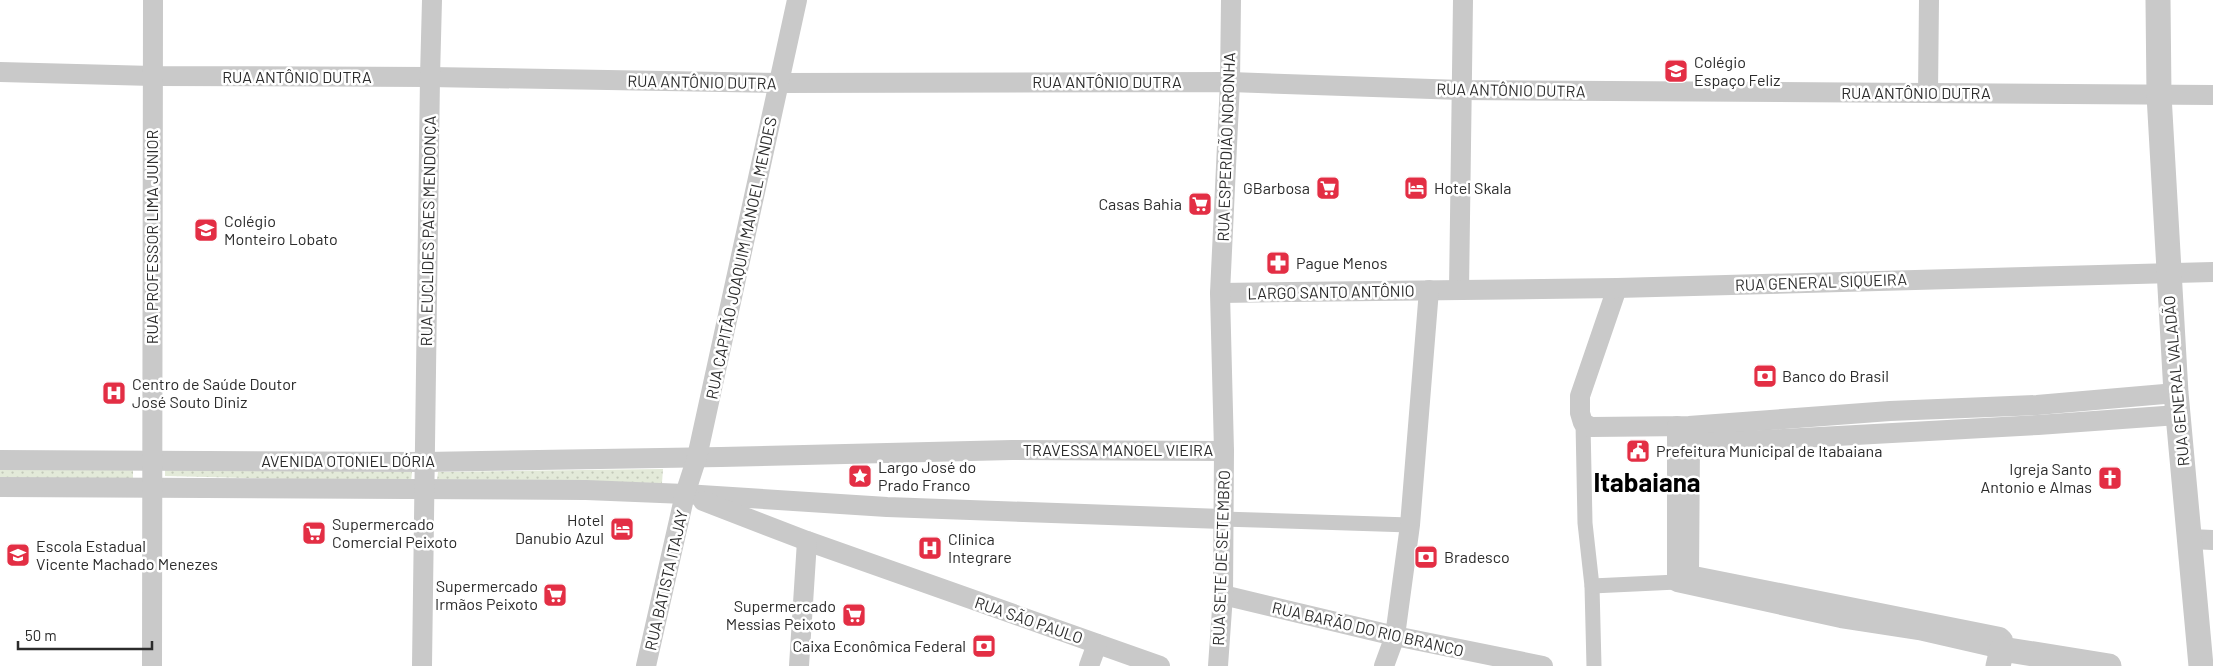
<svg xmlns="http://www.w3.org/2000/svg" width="2213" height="666" font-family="Barlow,sans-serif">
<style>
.grass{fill:url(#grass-dots)}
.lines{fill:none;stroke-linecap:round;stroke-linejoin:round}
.pedestrian{stroke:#c9c9c9;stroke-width:15}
.minor{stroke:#c9c9c9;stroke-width:20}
.tertiary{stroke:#c9c9c9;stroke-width:25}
.labels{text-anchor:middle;stroke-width:5;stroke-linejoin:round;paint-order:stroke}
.poi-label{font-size:16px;fill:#2c2c2c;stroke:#fff;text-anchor:start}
.street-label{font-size:16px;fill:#2c2c2c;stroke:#fff}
.town-label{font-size:26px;font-weight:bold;fill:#000;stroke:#fff}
</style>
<defs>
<pattern id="grass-dots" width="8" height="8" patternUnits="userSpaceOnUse" patternTransform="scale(1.25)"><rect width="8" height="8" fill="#e3ead9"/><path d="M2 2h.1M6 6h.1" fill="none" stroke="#c3c9ba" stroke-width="1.8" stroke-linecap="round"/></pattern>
</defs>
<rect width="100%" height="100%" fill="#fff"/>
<g class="grass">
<rect x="0" y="468" width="133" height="11"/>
<path d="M165,469L412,472L411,482L165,476Z"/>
<path d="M663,469L662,483L437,481L438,472Z"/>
</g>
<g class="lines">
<g class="pedestrian">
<path d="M1583,423L1585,523L1592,586L1594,666"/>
<path d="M1222,519L1410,525"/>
<path d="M1592,586L1677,582"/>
</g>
<g class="minor">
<path d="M0,72L153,76L430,77L779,83L1230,82L1461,90L2213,95"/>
<path d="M1928,93L1929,0"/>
<path d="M1617,288L1580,396V413L1583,423L1591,427L1689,426L1890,411L2037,405L2176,393"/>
<path d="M1459,290L1463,0"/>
<path d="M1220,293L1617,288L2213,272"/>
<path d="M1677,426V582L1841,618L1919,630L2002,649L2003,640L2000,637L1689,575L1690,444L2038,425L2178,415"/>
<path d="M0,460L425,462L721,457L1012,450L1224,451"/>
<path d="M0,487L586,490L685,494L887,507L1222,519"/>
<path d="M703,501L807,541L1160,666"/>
<path d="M2190,539L2213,540"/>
<path d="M1223,595L1395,636L1543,666"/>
<path d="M152,666L153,0"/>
<path d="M422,666L430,77L432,0"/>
<path d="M646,666L685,494L697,457L797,0"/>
<path d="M799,666L807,541"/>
<path d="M1089,666L1097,644"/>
<path d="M1218,666L1223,595L1224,451L1220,293L1230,82L1231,0"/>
<path d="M1384,666L1395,636L1410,525L1429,290"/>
</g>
<g class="tertiary">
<path d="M2158,0L2159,95L2176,393L2201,666"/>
<path d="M1998,666L2002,649L2109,666"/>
</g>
</g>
<defs>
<g id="school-square" transform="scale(1.25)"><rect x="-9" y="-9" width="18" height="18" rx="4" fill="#e32e44" stroke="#fff"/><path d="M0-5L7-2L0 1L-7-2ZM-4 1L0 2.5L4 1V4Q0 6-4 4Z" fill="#fff"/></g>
<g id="supermarket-square" transform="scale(1.25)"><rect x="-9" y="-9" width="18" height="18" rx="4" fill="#e32e44" stroke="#fff"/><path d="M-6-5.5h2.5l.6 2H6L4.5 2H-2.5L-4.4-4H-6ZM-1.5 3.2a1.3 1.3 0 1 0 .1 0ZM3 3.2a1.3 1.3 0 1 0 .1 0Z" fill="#fff"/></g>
<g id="hotel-square" transform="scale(1.25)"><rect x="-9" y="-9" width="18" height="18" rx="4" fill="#e32e44" stroke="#fff"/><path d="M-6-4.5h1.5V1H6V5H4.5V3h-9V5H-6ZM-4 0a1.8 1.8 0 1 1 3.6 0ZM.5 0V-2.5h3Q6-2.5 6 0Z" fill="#fff"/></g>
<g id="pharmacy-square" transform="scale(1.25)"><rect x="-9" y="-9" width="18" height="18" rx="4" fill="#e32e44" stroke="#fff"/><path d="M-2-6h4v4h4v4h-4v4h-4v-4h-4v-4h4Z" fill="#fff"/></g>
<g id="bank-square" transform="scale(1.25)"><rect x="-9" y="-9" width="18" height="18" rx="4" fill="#e32e44" stroke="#fff"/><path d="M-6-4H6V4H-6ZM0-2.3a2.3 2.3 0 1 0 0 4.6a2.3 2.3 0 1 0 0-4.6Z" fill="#fff"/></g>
<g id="hospital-square" transform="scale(1.25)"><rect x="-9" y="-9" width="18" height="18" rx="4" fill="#e32e44" stroke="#fff"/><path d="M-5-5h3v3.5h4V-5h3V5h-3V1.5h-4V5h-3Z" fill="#fff"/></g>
<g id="civic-square" transform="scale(1.25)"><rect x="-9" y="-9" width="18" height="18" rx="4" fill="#e32e44" stroke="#fff"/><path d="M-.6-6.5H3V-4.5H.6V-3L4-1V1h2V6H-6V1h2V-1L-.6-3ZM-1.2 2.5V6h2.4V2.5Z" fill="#fff"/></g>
<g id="sight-square" transform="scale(1.25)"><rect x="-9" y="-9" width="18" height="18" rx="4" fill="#e32e44" stroke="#fff"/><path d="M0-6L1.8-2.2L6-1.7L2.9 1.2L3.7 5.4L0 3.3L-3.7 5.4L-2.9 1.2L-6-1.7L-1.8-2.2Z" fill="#fff"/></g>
<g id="church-square" transform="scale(1.25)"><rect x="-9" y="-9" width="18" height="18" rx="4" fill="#e32e44" stroke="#fff"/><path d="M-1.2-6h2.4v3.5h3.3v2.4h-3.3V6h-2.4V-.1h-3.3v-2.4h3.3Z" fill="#fff"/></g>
</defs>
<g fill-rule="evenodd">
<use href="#school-square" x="1676" y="71"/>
<use href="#supermarket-square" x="1328" y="188"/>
<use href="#hotel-square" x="1416" y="188"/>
<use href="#supermarket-square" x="1200" y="204"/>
<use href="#school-square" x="206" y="230"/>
<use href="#pharmacy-square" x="1278" y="263"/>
<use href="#bank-square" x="1765" y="376"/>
<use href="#hospital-square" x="114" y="393"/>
<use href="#civic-square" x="1638" y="451"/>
<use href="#sight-square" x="860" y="476"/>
<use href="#church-square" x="2110" y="478"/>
<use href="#hotel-square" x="622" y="529"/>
<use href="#supermarket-square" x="314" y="533"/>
<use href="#hospital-square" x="930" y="548"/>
<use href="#school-square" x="18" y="555"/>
<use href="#bank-square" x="1426" y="557"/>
<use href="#supermarket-square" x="555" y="595"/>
<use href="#supermarket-square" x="854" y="615"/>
<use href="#bank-square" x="984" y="646"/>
</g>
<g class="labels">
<g class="poi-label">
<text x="1694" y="68">Colégio<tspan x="1694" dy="18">Espaço Feliz</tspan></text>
<text x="1310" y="194" text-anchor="end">GBarbosa</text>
<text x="1434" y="194">Hotel Skala</text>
<text x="1182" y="210" text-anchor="end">Casas Bahia</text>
<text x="224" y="227">Colégio<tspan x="224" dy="18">Monteiro Lobato</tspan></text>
<text x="1296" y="269">Pague Menos</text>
<text x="1782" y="382">Banco do Brasil</text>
<text x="132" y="390">Centro de Saúde Doutor<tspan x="132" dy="18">José Souto Diniz</tspan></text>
<text x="1656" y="457">Prefeitura Municipal de Itabaiana</text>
<text x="878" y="473">Largo José do<tspan x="878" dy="18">Prado Franco</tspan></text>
<text x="2092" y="475" text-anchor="end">Igreja Santo<tspan x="2092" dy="18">Antonio e Almas</tspan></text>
<text x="604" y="526" text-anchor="end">Hotel<tspan x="604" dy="18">Danubio Azul</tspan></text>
<text x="332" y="530">Supermercado<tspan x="332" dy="18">Comercial Peixoto</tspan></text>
<text x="948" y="545">Clinica<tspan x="948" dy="18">Integrare</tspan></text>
<text x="36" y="552">Escola Estadual<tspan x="36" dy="18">Vicente Machado Menezes</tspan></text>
<text x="1444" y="563">Bradesco</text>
<text x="538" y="592" text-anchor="end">Supermercado<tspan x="538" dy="18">Irmãos Peixoto</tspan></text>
<text x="836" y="612" text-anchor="end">Supermercado<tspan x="836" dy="18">Messias Peixoto</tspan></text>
<text x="966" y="652" text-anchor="end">Caixa Econômica Federal</text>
</g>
<g class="street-label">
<text x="297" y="83">RUA ANTÔNIO DUTRA</text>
<text transform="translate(702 82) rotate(1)" y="6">RUA ANTÔNIO DUTRA</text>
<text x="1107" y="88">RUA ANTÔNIO DUTRA</text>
<text transform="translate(1511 90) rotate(1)" y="6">RUA ANTÔNIO DUTRA</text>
<text x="1916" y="99">RUA ANTÔNIO DUTRA</text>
<text transform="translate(1226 147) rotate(-88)" y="6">RUA ESPERDIÃO NORONHA</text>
<text transform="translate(428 231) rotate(-89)" y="6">RUA EUCLIDES PAES MENDONÇA</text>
<text transform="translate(152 237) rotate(-90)" y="6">RUA PROFESSOR LIMA JUNIOR</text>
<text transform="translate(741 258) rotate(-78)" y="6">RUA CAPITÃO JOAQUIM MANOEL MENDES</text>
<text transform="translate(1821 282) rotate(-2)" y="6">RUA GENERAL SIQUEIRA</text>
<text transform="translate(1331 292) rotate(-1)" y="6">LARGO SANTO ANTÔNIO</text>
<text transform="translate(2176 381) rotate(-95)" y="6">RUA GENERAL VALADÃO</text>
<text x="1118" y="456">TRAVESSA MANOEL VIEIRA</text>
<text x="348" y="467">AVENIDA OTONIEL DÓRIA</text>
<text transform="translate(1221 558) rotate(-88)" y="6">RUA SETE DE SETEMBRO</text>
<text transform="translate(666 580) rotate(-77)" y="6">RUA BATISTA ITAJAY</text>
<text transform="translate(1029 620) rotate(19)" y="6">RUA SÃO PAULO</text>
<text transform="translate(1368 629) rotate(13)" y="6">RUA BARÃO DO RIO BRANCO</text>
</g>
<g class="town-label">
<text x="1647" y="492">Itabaiana</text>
</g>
</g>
<path d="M18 641v8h134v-8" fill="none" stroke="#2c2c2c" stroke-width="2.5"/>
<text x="25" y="641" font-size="15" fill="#2c2c2c" stroke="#ffffff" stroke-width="4" paint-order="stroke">50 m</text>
</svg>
